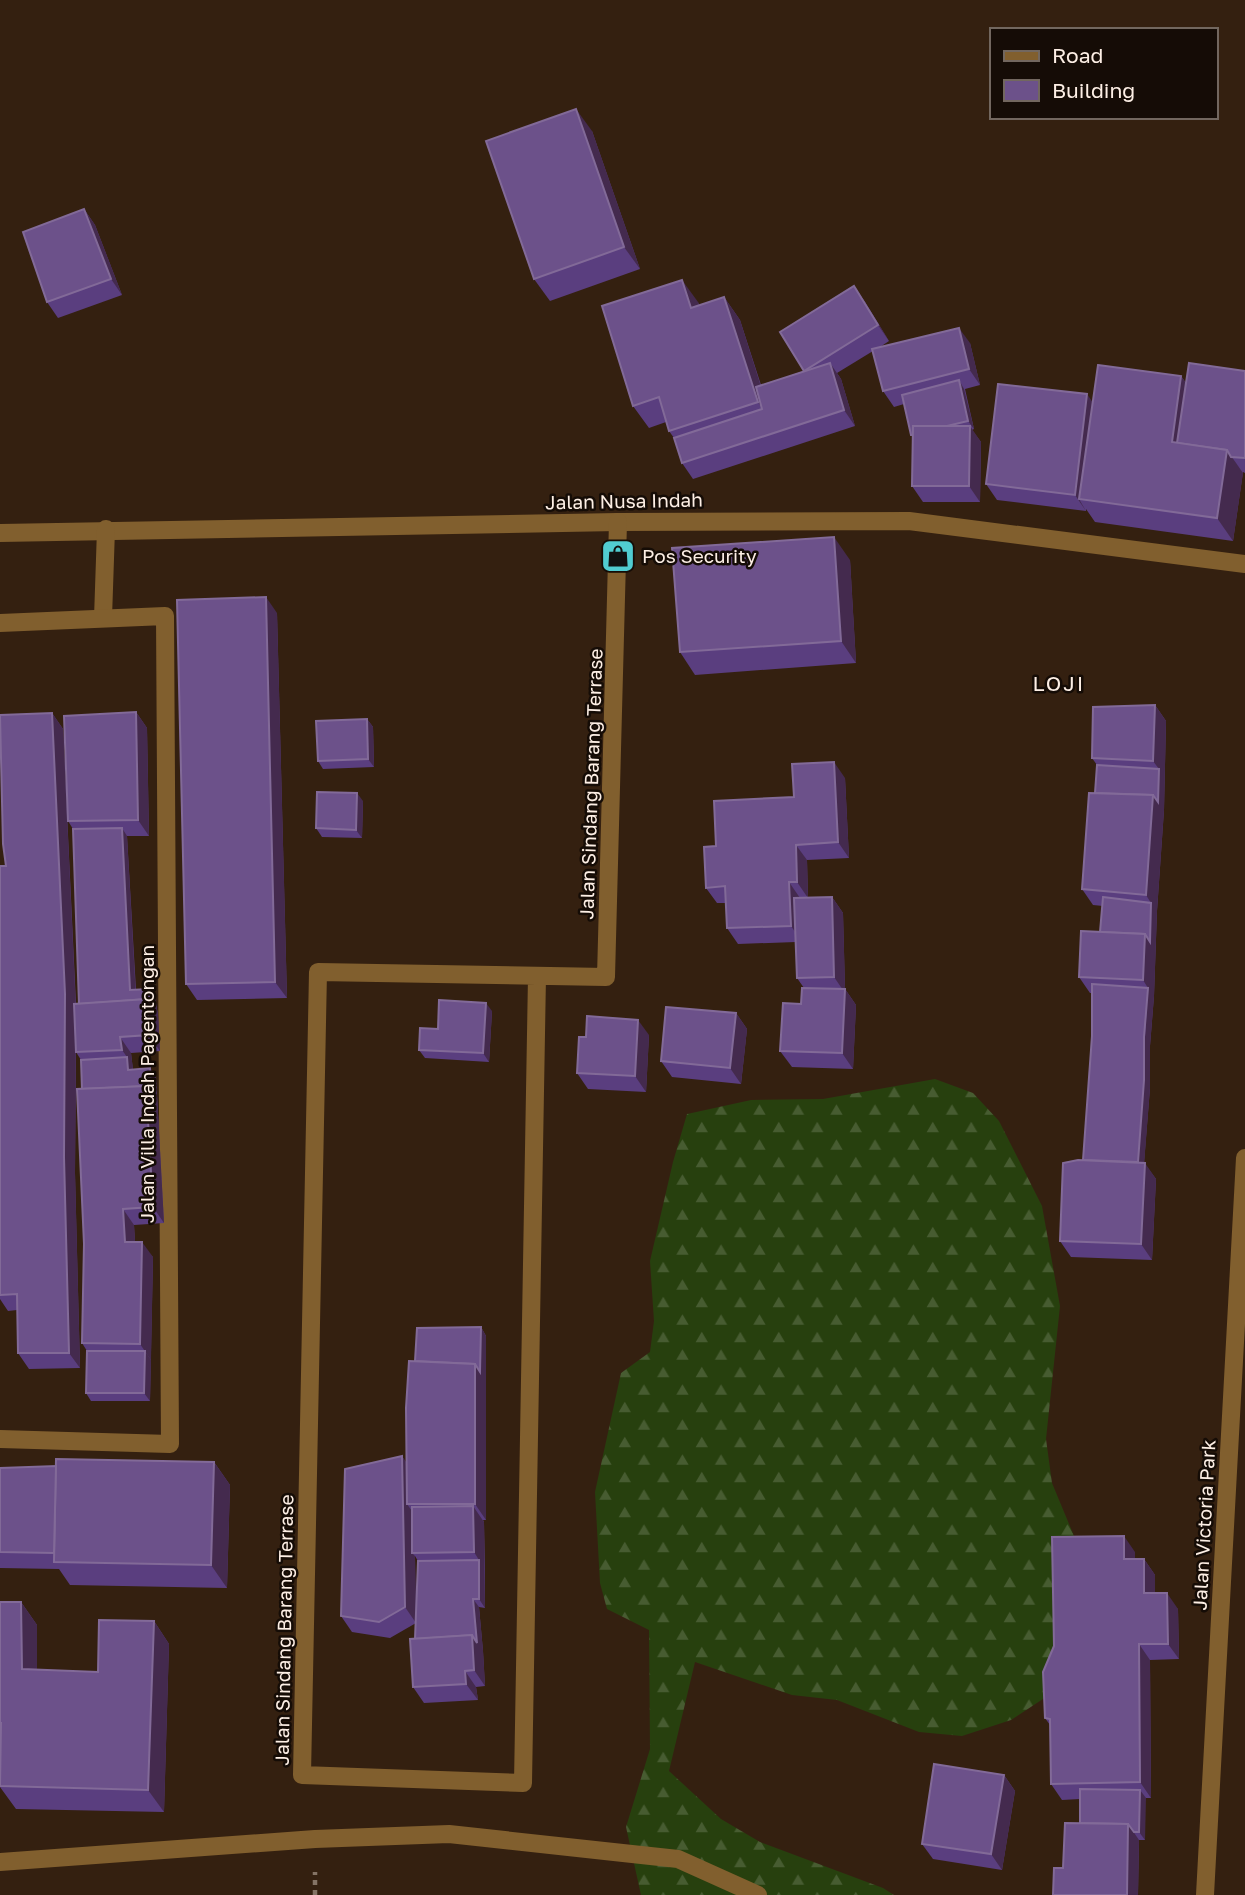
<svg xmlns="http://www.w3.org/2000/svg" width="1245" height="1895" font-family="'Golos Text',sans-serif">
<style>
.forest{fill:url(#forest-firs)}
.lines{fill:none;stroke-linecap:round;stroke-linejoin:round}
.path{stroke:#847365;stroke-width:4.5;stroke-dasharray:5 5;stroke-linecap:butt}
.street{stroke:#815f2e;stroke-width:18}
.wall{fill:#5a3e7f;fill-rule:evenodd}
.shaded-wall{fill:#442a4e}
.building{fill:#6c518a;stroke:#826a98;stroke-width:2}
.labels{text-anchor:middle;stroke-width:5;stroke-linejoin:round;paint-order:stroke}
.street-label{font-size:19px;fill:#fdefe5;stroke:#150c06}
.poi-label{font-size:19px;fill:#fdefe5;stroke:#150c06;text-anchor:start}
.neighbourhood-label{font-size:21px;letter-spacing:2px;fill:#fdefe5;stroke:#150c06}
</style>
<defs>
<pattern id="forest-firs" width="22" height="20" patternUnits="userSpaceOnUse" patternTransform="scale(1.75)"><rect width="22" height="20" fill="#27400e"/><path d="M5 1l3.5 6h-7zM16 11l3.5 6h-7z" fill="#475c31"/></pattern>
</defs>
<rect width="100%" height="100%" fill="#342010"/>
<path class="forest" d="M935,1079L973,1093L999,1121L1042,1206L1060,1306L1046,1439L1052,1483L1084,1560L1049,1695L1011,1720L962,1736L919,1732L837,1700L792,1695L695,1662L669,1771L721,1819L760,1842L883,1888L894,1895H641L626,1827L650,1749L649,1630L607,1609L600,1583L595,1492L621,1373L650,1352L654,1321L650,1261L673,1162L687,1114L751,1100L823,1099Z"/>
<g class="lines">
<path class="path" d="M315,1895V1872"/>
<g class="street">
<path d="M0,533L618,522L909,521L1245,564"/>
<path d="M103,618L106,529"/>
<path d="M0,623L165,616L170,1444L0,1439"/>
<path d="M537,976L523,1783L302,1775L318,972L606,977L618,522"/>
<path d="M0,1862L315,1839L449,1834L678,1859L758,1895"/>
<path d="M1205,1895L1245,1158"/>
</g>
</g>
<g class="wall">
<path d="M592,131L640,269L550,301L534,279Z"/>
<path d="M84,209L95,225L122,295L58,318L47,302Z"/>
<path d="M854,286L865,302L889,341L880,347L970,343L980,385L965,389L974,429L972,430L981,442L980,502H923L912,486L913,437L911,435L904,404L894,407L883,391L873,351L837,373L841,379L855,426L693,479L682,463L674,438L669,431L666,422L649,428L633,406L698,302L699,305L724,297L740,320L761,385L804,371Z"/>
<path d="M1245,371V473L1243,472L1233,541L1095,522L1086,509V511L997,500L986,484L1092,402L1181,376L1186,383Z"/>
<path d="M850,560L856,663L695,675L680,652Z"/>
<path d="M277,613L287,998L197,1000L186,984Z"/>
<path d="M1155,705L1166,721L1164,810L1157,911L1154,996L1150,1046V1088L1144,1163L1156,1179L1152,1260L1071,1257L1060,1241L1083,1160L1092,1036V993H1090L1079,977L1100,932L1103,906L1093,905L1082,889L1095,793L1097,765L1092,758Z"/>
<path d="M136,712L147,728L149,836H127L136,990L149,989L155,997L158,1015L160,1051L131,1053L133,1070L156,1077L164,1223L134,1225L135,1242L153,1257L150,1401H91L86,1393L87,1351L82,1343L84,1244L82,1089L81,1060L76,1052V1046L75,1173L80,1368L29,1369L18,1353L17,1310L8,1311L0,1299V866H6L52,713L63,729L76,1004H79L73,829L68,821Z"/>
<path d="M367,719L373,727L374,767L323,769L318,761Z"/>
<path d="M845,778L849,858L807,860L808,898L832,897L843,913L845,989L856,1005L853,1069L792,1067L780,1051L801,1004L804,988L797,978L796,942L738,944L727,928L726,903H717L706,888L716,846L794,797Z"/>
<path d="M363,801L362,838L322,837L316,828Z"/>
<path d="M492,1011L489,1062L425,1058L419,1050L438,1029Z"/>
<path d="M736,1013L747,1029L741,1084L672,1077L661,1061Z"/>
<path d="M649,1035L646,1092L588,1089L577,1073L586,1037Z"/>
<path d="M481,1327L486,1336V1520H483L484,1522L485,1568V1608L479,1607L483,1651L485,1686L476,1687L478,1700L424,1703L413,1687L416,1623L390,1638L352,1632L341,1616L402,1456L406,1463L415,1361ZM415,1556L418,1561L416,1615Z"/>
<path d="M214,1462L230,1485L227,1588L70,1585L59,1569L0,1568V1468Z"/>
<path d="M1135,1552V1559H1144L1155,1575V1593L1178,1609L1179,1659L1150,1660L1151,1798H1145V1840H1139L1138,1895H1053L1080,1823V1799L1062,1800L1051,1784L1050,1725L1045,1718Z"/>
<path d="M0,1602H21L37,1625V1670L98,1672L154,1621L169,1644L164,1812L16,1809L0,1787Z"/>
<path d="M1004,1775L1015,1791L1002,1870L933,1859L922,1844Z"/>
</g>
<g class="shaded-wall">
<path d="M576,109L592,131L640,269L624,247Z"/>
<path d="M84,209L95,225L122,295L111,279Z"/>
<path d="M682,280L698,302L707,330L691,308Z"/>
<path d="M854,286L865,302L889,341L878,325Z"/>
<path d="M724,297L740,320L773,425L758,402Z"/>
<path d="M959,328L970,343L980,385L969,369Z"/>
<path d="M830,363L841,379L855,426L844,410Z"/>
<path d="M1181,376L1197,399L1189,451L1172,442Z"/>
<path d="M959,380L964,389L974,429L968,421Z"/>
<path d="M1087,394L1098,410L1079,499L1086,511L1075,495Z"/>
<path d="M970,426L981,442L980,502L969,486Z"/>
<path d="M1227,450L1243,473L1233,541L1217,518Z"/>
<path d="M834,537L850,560L856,663L841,641Z"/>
<path d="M266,597L277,613L287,998L275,982Z"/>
<path d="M1155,705L1166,721L1164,810L1157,911L1154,996L1150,1046V1088L1143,1178L1137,1169L1148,988L1143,980L1145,934L1151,903L1146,895L1153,795L1159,769L1153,761Z"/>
<path d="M136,712L147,728L149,836L138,820Z"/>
<path d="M52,713L63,729L76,1010L75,1173L80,1368L69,1353Z"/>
<path d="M367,719L373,727L374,767L368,759Z"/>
<path d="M834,762L845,778L849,858L838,842Z"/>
<path d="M357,793L363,801L362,838L356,830Z"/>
<path d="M122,828L127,836L136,998L130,990Z"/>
<path d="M796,845L807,860L808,898L797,882Z"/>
<path d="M789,882L800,898L802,942L791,926Z"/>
<path d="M832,897L843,913L845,989L856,1005L853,1069L842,1053L845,993L834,977Z"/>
<path d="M149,989L155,997L158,1015L160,1051L149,1035L147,999Z"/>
<path d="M486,1003L492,1011L489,1062L483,1053Z"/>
<path d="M736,1013L747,1029L741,1084L730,1068Z"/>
<path d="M638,1020L649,1035L646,1092L635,1076Z"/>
<path d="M120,1037L131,1053L134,1078L128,1070L127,1057L122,1050Z"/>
<path d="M150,1068L156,1077L164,1223L153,1207L146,1086Z"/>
<path d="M1145,1163L1156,1179L1152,1260L1141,1244Z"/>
<path d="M123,1209L134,1225L136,1258L125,1242Z"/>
<path d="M142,1242L153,1257L151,1360L140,1344Z"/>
<path d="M481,1327L486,1336V1520L475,1504V1364Z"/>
<path d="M145,1351L151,1360L150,1401L144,1393Z"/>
<path d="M402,1456L413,1472L407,1504L414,1514L412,1553L415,1556L416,1623L405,1607Z"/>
<path d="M214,1462L230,1485L227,1588L211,1565Z"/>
<path d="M473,1506L484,1522L485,1608L479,1599V1560L474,1552Z"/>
<path d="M1124,1536L1135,1552V1575L1124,1559Z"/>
<path d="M1144,1559L1155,1575V1609L1144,1593Z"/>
<path d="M1167,1593L1178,1609L1179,1659L1168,1644Z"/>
<path d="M473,1599L479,1607L483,1651L485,1686L474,1670L472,1635Z"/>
<path d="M21,1602L37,1625V1692L22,1669Z"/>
<path d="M154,1621L169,1644L164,1812L148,1790Z"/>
<path d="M1139,1644L1150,1660L1151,1798L1140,1782Z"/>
<path d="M465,1671L476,1687L478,1700L466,1684Z"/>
<path d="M1004,1775L1015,1791L1002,1870L991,1854Z"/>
<path d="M1140,1790L1146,1798L1145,1840L1139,1832Z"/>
<path d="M1128,1824L1139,1840L1138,1895H1127Z"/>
</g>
<g class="building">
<path d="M576,109L624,247L534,279L486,141Z"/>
<path d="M84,209L111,279L47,302L23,232Z"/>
<path d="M682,280L691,308L724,297L758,402L669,431L659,397L633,406L602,306Z"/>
<path d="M854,286L878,325L804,371L780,332Z"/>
<path d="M959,328L969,369L883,391L872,349Z"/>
<path d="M830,363L844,410L682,463L674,438L762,409L756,387Z"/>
<path d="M1189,363L1245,371V458L1231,457L1227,450L1177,443Z"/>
<path d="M1098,365L1181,376L1172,442L1227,450L1217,518L1079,499Z"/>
<path d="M959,380L968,421L947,426H913V435H911L902,395Z"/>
<path d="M998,384L1087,394L1075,495L986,484Z"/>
<path d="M913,426H970L969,486H912Z"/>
<path d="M834,537L841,641L680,652L672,548Z"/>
<path d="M266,597L275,982L186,984L177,600Z"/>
<path d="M1155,705L1153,761L1092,758L1093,707Z"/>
<path d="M136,712L138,820L68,821L64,716Z"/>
<path d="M52,713L65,994L64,1157L69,1353H18L17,1294L0,1295V866H6L3,844L0,715Z"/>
<path d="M367,719L368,759L318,761L316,721Z"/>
<path d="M834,762L838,842L796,845L797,882H789L791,926L727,928L725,886L706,888L704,847L716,846L714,801L794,797L792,764Z"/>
<path d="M1097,765L1159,769L1158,802L1153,795L1095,793Z"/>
<path d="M317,792L357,793L356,830L316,828Z"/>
<path d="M1089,793L1153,795L1146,895L1082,889Z"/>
<path d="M122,828L130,990L149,989L152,1007L147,999L79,1004L73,829Z"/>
<path d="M832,897L834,977L797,978L794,898Z"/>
<path d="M1103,897L1151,903L1150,942L1145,934L1100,932Z"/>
<path d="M1081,931L1145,934L1143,980L1079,977Z"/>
<path d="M1092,984L1148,988L1144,1037V1080L1138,1162L1083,1160L1092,1036Z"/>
<path d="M802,988L845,989L842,1053L780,1051L783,1003L801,1004Z"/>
<path d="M147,999L149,1035L120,1037L122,1050L76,1052L74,1004Z"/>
<path d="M439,1000L486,1003L483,1053L419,1050L420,1028L438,1029Z"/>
<path d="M666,1007L736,1013L730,1068L661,1061Z"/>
<path d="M587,1016L638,1020L635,1076L577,1073L579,1037H586Z"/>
<path d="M127,1057L128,1070L150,1068L151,1094L146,1086L82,1089L81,1060Z"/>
<path d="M146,1086L153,1207L123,1209L125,1242H142L140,1344L82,1343L84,1244L77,1089Z"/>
<path d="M1078,1160L1145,1163L1141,1244L1060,1241L1063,1163Z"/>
<path d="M481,1327L480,1372L475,1364L415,1361L417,1328Z"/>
<path d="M87,1351H145L144,1393H86Z"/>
<path d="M409,1361L475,1364V1504H407L406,1408Z"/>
<path d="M402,1456L405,1607L379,1622L341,1616L345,1469Z"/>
<path d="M56,1459L214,1462L211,1565L54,1562Z"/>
<path d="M56,1466L54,1553L0,1552V1468Z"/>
<path d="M473,1506L474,1552L412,1553V1507Z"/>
<path d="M1124,1536V1559H1144V1593H1167L1168,1644H1139L1140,1782L1051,1784L1050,1719L1045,1718L1043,1672L1054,1646L1052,1537Z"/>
<path d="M479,1560V1599H473L477,1643L472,1635L415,1639L418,1561Z"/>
<path d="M0,1602H21L22,1669L98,1672L99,1620L154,1621L148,1790L0,1786L1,1723H0Z"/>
<path d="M472,1635L474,1670L465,1671L466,1684L413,1687L410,1639Z"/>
<path d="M934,1764L1004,1775L991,1854L922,1844Z"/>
<path d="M1080,1789L1140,1790L1139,1832H1134L1128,1824L1080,1823Z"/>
<path d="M1065,1823L1128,1824L1127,1895H1053L1054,1868H1063Z"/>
</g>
<defs>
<g id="shop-square" transform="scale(1.75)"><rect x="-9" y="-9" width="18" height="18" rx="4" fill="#51ccd1" stroke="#150c06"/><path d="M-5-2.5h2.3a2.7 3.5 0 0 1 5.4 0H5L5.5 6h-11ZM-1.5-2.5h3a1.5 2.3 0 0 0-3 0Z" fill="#111"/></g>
</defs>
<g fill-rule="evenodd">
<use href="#shop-square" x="618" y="556"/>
</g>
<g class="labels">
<g class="street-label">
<text transform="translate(624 501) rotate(-1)" y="7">Jalan Nusa Indah</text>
<text transform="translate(591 784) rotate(-88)" y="7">Jalan Sindang Barang Terrase</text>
<text transform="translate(147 1084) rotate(-90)" y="7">Jalan Villa Indah Pagentongan</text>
<text transform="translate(1204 1525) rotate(-87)" y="7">Jalan Victoria Park</text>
<text transform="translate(284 1630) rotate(-89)" y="7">Jalan Sindang Barang Terrase</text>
</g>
<g class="poi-label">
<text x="642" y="563">Pos Security</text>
</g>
<g class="neighbourhood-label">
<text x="1059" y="691">LOJI</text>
</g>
</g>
<rect x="990" y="28" width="228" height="91" fill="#150c06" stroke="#72675f" stroke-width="2"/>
<rect x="1004" y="51" width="35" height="10" fill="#815f2e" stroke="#72675f" stroke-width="2"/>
<text x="1052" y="63" font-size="21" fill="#fdefe5">Road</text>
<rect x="1004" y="80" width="35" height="21" fill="#6c518a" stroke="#72675f" stroke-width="2"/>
<text x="1052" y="98" font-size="21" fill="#fdefe5">Building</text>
</svg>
